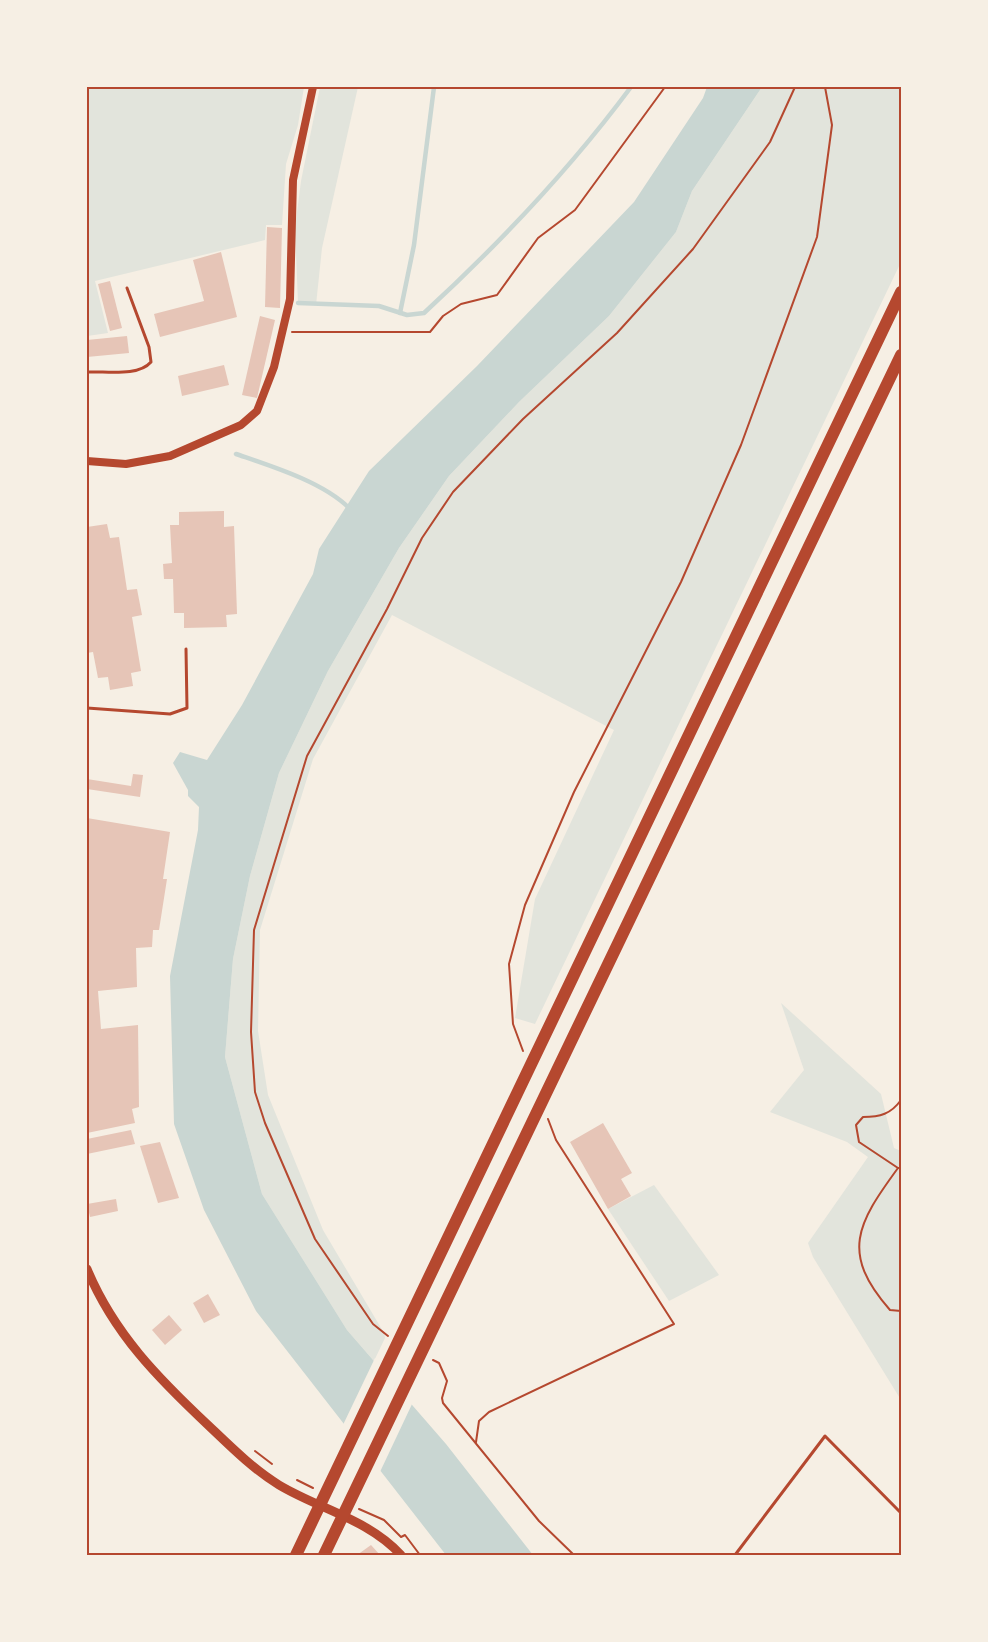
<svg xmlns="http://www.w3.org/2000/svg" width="988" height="1642" font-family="Jost,sans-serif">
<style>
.green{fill:#e2e4dc}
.water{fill:#c9d6d2}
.pier{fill:#f6efe4}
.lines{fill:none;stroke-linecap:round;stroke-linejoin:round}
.stream{stroke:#c9d6d2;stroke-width:4.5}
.building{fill:#e6c5b7}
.path{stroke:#b5482f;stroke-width:2}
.service{stroke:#b5482f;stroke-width:3}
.tertiary{stroke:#b5482f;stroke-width:8}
.secondary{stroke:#b5482f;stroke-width:9}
.motorway{stroke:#b5482f;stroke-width:12}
.neatline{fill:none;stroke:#b5482f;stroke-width:2}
</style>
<rect width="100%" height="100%" fill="#f6efe4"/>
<g class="green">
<path d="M87,87H304L298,125L286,164L282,225H266L265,240L95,281L108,333L87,336Z"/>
<path d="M320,87H358L322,248L316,305L298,303L295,228L301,181Z"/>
<path d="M762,87H901V262L535,1024L515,1018L535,899L614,730L392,615L313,759L260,930L258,1031L268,1095L323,1230L384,1333L385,1338L374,1361L347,1330L262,1194L225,1057L233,959L250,876L279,773L328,671L399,548L449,476L519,402L609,316L676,232L692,191Z"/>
<path d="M781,1003L881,1094L894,1148L901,1151V1400L813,1257L808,1243L868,1157L847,1142L770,1112L804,1070Z"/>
<path d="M654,1185L719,1275L669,1301L608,1209Z"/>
</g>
<path class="water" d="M707,87H762L692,191L676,232L609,316L519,402L449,476L399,548L328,671L279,773L250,876L233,959L225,1057L262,1194L347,1330L446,1444L533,1555H446L256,1311L204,1210L174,1124L170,976L198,830L199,807L188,796V790L173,763L180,752L207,760L242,705L313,574L319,549L369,471L477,366L634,202L703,98Z"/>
<path class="pier" d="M375,1358L413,1402L379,1474L342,1427Z"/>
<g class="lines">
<g class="stream">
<path d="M298,303L379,306L407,315L424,313C499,244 570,169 631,87"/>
<path d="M400,313L414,245L434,87"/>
<path d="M236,454C271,466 323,482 349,508"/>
</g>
</g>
<g class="building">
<path d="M267,227L282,228L280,308L265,307Z"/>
<path d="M221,252L237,317L160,337L154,314L204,301L193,260Z"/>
<path d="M110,281L122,328L110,331L98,284Z"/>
<path d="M260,316L275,320L257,398L242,395Z"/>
<path d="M127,336L129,353L87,357V340Z"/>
<path d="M224,365L229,385L182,396L178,376Z"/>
<path d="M224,511V527L234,526L237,614L226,615L227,627L184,628V613H174L173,579H164L163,564L172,563L170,525H179V512Z"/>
<path d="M107,524L110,538L119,537L127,590L137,589L142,615L132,617L141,671L131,673L133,686L110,690L108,677L98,678L93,652L87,653V527Z"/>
<path d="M133,774L143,775L140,797L87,789V779L131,786Z"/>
<path d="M87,818L170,832L163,879H167L159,930H153L152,947L136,948L137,987L98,991L101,1029L138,1025L139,1107L132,1109L135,1123L87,1133Z"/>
<path d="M603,1123L632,1173L621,1179L631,1196L608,1209L570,1142Z"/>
<path d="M131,1130L135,1144L87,1154V1139Z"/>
<path d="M160,1142L179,1198L158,1203L140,1146Z"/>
<path d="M116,1199L118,1211L90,1217L87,1204Z"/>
<path d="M208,1294L220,1315L204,1323L193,1303Z"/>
<path d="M169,1315L182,1330L165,1345L152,1330Z"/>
<path d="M371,1545L380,1555H357Z"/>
</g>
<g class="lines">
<g class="path">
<path d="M292,332H430L443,316L461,304L497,295L538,238L575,210L665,87"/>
<path d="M523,1051L513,1024L509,964L525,905L574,792L681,582L741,445L817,237L832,125L825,87"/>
<path d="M898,1168L859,1142L856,1125L863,1117C880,1117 891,1114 901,1100"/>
<path d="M901,1168H898C857,1224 840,1253 890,1310L901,1311"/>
<path d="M388,1336L373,1324L315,1239L265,1123L255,1092L251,1032L254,930L307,756L387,609L422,538L453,492L523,419L617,333L693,249L770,142L795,87"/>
<path d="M433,1360L439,1363L447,1381L442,1398L443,1403L539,1521L574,1555"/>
<path d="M476,1442L479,1421L489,1412L674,1324L556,1140L548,1119"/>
<path d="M255,1451L272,1464"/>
<path d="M297,1480L313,1488"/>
<path d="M359,1509L384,1520L401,1537L405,1535L420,1555"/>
</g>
<g class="service">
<path d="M87,372C106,371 138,377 151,362L149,347L127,288"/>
<path d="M87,708L170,714L187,708L186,649"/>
<path d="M735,1555L825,1436L901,1513"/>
</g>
<path class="tertiary" d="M87,461L126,464L170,456L241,425L257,411L274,367L290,299L293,180L313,87"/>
<path class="secondary" d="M87,1269C114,1334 159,1379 209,1426C231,1447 253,1469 279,1485C319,1509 368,1519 401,1555"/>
<g class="motorway">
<path d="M296,1555L901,292"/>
<path d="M324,1555L901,355"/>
</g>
</g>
<rect width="988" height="1642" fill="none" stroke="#f6efe4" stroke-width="177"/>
<rect x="88" y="88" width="812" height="1466" class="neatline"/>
</svg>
